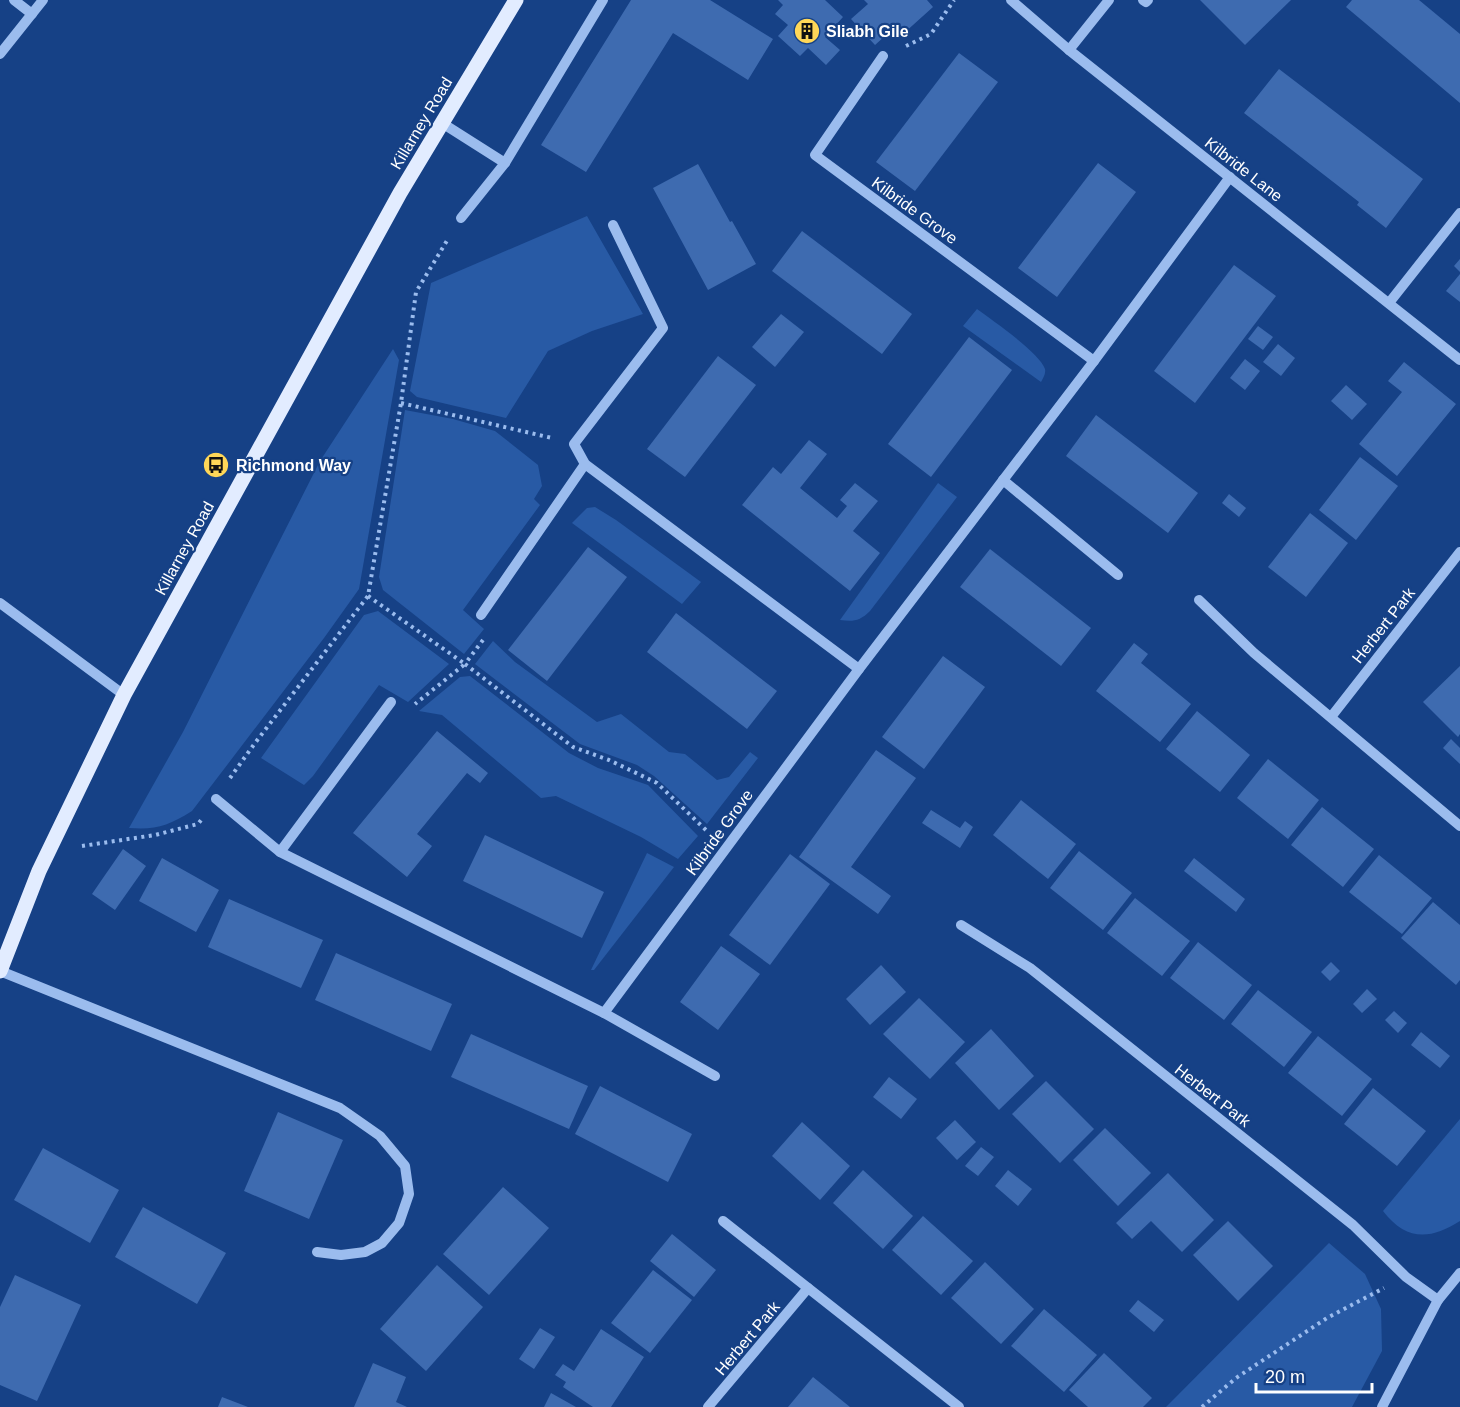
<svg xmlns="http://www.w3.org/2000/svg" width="1460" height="1407" font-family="Helvetica,sans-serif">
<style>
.green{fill:#285aa5}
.building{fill:#3e6bb0}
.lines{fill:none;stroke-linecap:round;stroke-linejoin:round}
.path{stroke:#9bbcee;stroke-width:4;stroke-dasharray:3 4.5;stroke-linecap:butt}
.minor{stroke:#9bbcee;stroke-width:10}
.major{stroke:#e2ecff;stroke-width:15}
.labels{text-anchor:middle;stroke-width:4.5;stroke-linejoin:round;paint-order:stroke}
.poi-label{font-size:16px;font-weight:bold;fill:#fff;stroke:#164186;text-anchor:start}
.street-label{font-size:16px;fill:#fff;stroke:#164186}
</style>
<rect width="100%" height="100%" fill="#164186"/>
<g class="green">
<path d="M587,216L643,314L592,331L548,351L506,418L417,397L410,391L431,283Z"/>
<path d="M977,309C992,320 1040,353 1045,369C1046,374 1043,378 1041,382L963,326Z"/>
<path d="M393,349L399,360L359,589L324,638L192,811C168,826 156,830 129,828L183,732L320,461Z"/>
<path d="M405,410L453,419L495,431L538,465L542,486L534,499L540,505L463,610L484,629L464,654L383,590L379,577Z"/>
<path d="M938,483L957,497L870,611C860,621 853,622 840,620Z"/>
<path d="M595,507L616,520L701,582L682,604L572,523L587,508Z"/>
<path d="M378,611L449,664L408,702L379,685L313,776L304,785L261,758L364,615Z"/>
<path d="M493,641L515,662L597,722L621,714L669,752L685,754L717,780L729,777L750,752L758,758L707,824L654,776L637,765L580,744L475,664Z"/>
<path d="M470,676L569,753L598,768L648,785L698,836L678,859L641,837L556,796L541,798L442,715L419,711L460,677Z"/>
<path d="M647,853L674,867L594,970H591Z"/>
<path d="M1460,1119V1221C1430,1240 1406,1241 1383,1211Z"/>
<path d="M1329,1243L1365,1274L1381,1309L1382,1351L1352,1407H1166Z"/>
</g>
<g class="building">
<path d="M631,0H710L773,39L748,80L673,33L586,172L541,145Z"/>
<path d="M778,0H825L843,17L825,37L840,50L826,65L808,48L800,56L778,36L788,25L775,14L783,5Z"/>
<path d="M864,0H927L933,7L903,34L896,26L875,45L851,19L868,4Z"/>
<path d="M1200,0H1291L1245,45Z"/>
<path d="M1352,0H1419L1460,34V103L1346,7Z"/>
<path d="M959,53L998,82L915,191L876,162Z"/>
<path d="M1279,69L1423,179L1386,228L1357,205L1359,202L1244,113Z"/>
<path d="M1098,163L1136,192L1057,297L1018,268Z"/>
<path d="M698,164L730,222L732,221L756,264L708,290L653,188Z"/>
<path d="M802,231L912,314L882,354L772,271Z"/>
<path d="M1460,259V272L1454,266Z"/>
<path d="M1234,265L1276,296L1195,403L1154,371Z"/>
<path d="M1460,274V302L1446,291Z"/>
<path d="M781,314L804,332L775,367L752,347Z"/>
<path d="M1258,326L1273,337L1263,350L1248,339Z"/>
<path d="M969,337L1012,370L931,477L888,444Z"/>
<path d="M1278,344L1295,358L1281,376L1263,362Z"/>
<path d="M718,356L756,385L685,477L647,449Z"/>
<path d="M1245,359L1260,371L1245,390L1230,378Z"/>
<path d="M1404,362L1456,404L1397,476L1359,444L1402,392L1388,381Z"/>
<path d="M1346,385L1367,404L1352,420L1331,401Z"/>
<path d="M1096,415L1198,493L1168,533L1066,456Z"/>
<path d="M809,440L827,454L800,488L837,518L847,506L840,500L855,483L878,501L853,531L880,553L850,591L742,505L773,467L781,474Z"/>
<path d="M1360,457L1398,486L1356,540L1319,510Z"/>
<path d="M1229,494L1246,508L1239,517L1222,503Z"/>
<path d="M1310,513L1348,543L1306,597L1268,567Z"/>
<path d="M588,547L627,577L547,681L508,650Z"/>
<path d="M990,549L1091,628L1061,666L960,587Z"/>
<path d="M676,613L777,691L747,729L647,652Z"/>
<path d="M1134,643L1148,654L1141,663L1191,704L1160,742L1096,691Z"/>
<path d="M943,656L985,687L924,769L882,737Z"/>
<path d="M1460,666V734L1458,737L1423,702Z"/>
<path d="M1197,711L1250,755L1220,792L1166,749Z"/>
<path d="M437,731L488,773L480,783L467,773L417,834L432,846L407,877L353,833Z"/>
<path d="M1451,739L1460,748V764L1443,748Z"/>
<path d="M876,750L916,778L851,867L891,896L878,914L799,857Z"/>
<path d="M1268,759L1319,800L1288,839L1237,798Z"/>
<path d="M1021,800L1076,844L1048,879L993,835Z"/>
<path d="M1322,807L1374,849L1343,887L1291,845Z"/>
<path d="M931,810L960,828L965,821L973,827L960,848L922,823Z"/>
<path d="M485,835L604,892L582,938L463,881Z"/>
<path d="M123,849L146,866L115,910L92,894Z"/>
<path d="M1079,851L1132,893L1103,930L1050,888Z"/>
<path d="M790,854L830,884L770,965L729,935Z"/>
<path d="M1379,855L1432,898L1402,934L1349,892Z"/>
<path d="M162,858L219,890L196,932L139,901Z"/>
<path d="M1194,858L1245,899L1236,912L1184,871Z"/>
<path d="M1135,898L1190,941L1162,976L1107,933Z"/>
<path d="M229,899L323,940L301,988L208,947Z"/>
<path d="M1433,902L1460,925V980L1456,985L1401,938Z"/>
<path d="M1198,942L1252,985L1224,1020L1170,978Z"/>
<path d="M721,946L760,974L718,1030L680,1002Z"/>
<path d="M336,953L452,1004L431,1051L315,1000Z"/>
<path d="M1331,962L1340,971L1330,981L1321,972Z"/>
<path d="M881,965L906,992L870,1025L846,999Z"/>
<path d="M1367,989L1377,999L1362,1013L1353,1004Z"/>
<path d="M1258,990L1312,1032L1284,1067L1231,1024Z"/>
<path d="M919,998L965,1042L930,1079L883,1034Z"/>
<path d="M1394,1011L1407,1023L1398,1033L1385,1020Z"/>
<path d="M991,1029L1034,1076L999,1110L955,1063Z"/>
<path d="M1421,1032L1450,1056L1440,1068L1411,1045Z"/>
<path d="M471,1034L588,1086L569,1129L451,1077Z"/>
<path d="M1318,1036L1372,1079L1342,1116L1288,1073Z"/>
<path d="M889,1077L917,1099L901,1119L873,1097Z"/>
<path d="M1046,1081L1094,1129L1060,1163L1012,1114Z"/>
<path d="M600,1086L692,1134L668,1182L575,1134Z"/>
<path d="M1373,1088L1426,1131L1397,1166L1344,1124Z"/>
<path d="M278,1112L343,1140L309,1219L244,1191Z"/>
<path d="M955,1120L976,1142L957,1160L936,1138Z"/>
<path d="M802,1122L850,1166L820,1200L772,1156Z"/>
<path d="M1105,1128L1151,1173L1118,1206L1073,1160Z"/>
<path d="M981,1147L994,1157L978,1176L965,1166Z"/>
<path d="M43,1148L119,1190L90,1243L14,1200Z"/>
<path d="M863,1170L913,1216L883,1249L833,1203Z"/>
<path d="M1008,1170L1032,1189L1018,1206L995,1186Z"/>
<path d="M1168,1173L1214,1220L1182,1252L1151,1221L1132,1239L1116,1223Z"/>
<path d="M503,1187L549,1228L489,1295L443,1254Z"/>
<path d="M143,1207L226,1253L197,1304L115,1257Z"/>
<path d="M923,1216L973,1261L941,1295L892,1250Z"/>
<path d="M1228,1221L1273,1266L1238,1301L1193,1255Z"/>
<path d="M672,1234L716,1270L694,1297L650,1261Z"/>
<path d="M985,1262L1034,1309L1001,1344L951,1298Z"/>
<path d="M437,1265L483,1307L426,1371L380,1329Z"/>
<path d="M653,1270L692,1300L650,1353L611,1323Z"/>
<path d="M15,1275L81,1305L37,1401L0,1385V1307Z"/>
<path d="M1138,1300L1164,1320L1154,1332L1129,1311Z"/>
<path d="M1044,1309L1097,1355L1064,1392L1011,1346Z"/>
<path d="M540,1328L555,1337L534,1369L519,1359Z"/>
<path d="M601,1329L644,1357L611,1407H593L563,1387L566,1382L555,1375L563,1364L574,1371Z"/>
<path d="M1104,1353L1152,1398L1143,1407H1088L1069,1390Z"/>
<path d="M373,1363L406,1377L396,1402L407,1407H354Z"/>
<path d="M813,1377L850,1407H788Z"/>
<path d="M551,1393L576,1407H544Z"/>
<path d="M222,1397L248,1407H218Z"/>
</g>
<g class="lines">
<g class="path">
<path d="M906,46L931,34L954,0"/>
<path d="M401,403L552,438"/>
<path d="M368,596L465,664L415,704"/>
<path d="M483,640L465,664L573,747L609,760L657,783L708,832"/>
<path d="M230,778L255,743L368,596L401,403L416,292L448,239"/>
<path d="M82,846L155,835L198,824L202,819"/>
<path d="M1202,1407L1236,1378L1327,1318L1384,1288"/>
</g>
<g class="minor">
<path d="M14,0L32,14"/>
<path d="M1011,0L1069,50L1460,360"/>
<path d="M1143,0L1146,2L1148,0"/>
<path d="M1069,50L1109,0"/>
<path d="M0,54L43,0"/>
<path d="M883,56L815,155L1094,361"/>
<path d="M442,123L505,163L461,218"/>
<path d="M505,163L603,0"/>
<path d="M613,225L663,328L574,444L585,464L859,669"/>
<path d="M1389,303L1460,213"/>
<path d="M1003,480L1118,575"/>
<path d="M1199,600L1254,653L1460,826"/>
<path d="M0,603L124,695"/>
<path d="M481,615L585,464"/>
<path d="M391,702L280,852L604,1013L859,669L1094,361L1230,177"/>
<path d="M1331,717L1460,552"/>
<path d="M216,799L280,852"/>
<path d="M961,925L1030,968L1353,1225L1406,1277L1438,1300"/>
<path d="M0,971L340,1108L380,1136L405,1166L409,1194L399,1223L382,1243L365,1252L341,1255L317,1252"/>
<path d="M604,1013L715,1076"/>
<path d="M723,1221L959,1407"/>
<path d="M708,1407L808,1288"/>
<path d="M1382,1407L1438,1300L1460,1273"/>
</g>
<path class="major" d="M0,971L39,871L124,695L400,193L516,0"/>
</g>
<defs>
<g id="building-disc" transform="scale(1.35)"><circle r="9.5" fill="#ffd758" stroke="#164186"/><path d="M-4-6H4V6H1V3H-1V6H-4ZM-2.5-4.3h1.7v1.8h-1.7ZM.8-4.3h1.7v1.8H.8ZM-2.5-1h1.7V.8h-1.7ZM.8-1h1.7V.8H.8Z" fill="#111"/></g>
<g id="bus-disc" transform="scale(1.35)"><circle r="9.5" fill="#ffd758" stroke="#164186"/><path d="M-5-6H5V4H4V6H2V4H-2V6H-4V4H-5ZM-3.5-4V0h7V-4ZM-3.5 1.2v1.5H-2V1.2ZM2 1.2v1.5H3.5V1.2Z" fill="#111"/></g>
</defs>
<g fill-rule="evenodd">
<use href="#building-disc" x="807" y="31"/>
<use href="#bus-disc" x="216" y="465"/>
</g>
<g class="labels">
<g class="poi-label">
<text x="826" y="37">Sliabh Gile</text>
<text x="236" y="471">Richmond Way</text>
</g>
<g class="street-label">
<text transform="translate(421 123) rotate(-59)" y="6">Killarney Road</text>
<text transform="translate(1244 169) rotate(38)" y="6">Kilbride Lane</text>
<text transform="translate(915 210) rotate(36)" y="6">Kilbride Grove</text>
<text transform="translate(184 548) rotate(-61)" y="6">Killarney Road</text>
<text transform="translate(1383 625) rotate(-52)" y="6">Herbert Park</text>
<text transform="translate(719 832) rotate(-54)" y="6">Kilbride Grove</text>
<text transform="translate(1213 1095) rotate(38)" y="6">Herbert Park</text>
<text transform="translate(747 1338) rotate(-50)" y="6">Herbert Park</text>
</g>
</g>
<path d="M1256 1383v9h116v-9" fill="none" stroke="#ffffff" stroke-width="3"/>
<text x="1265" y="1383" font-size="18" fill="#ffffff" stroke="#164186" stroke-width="4.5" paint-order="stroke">20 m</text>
</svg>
